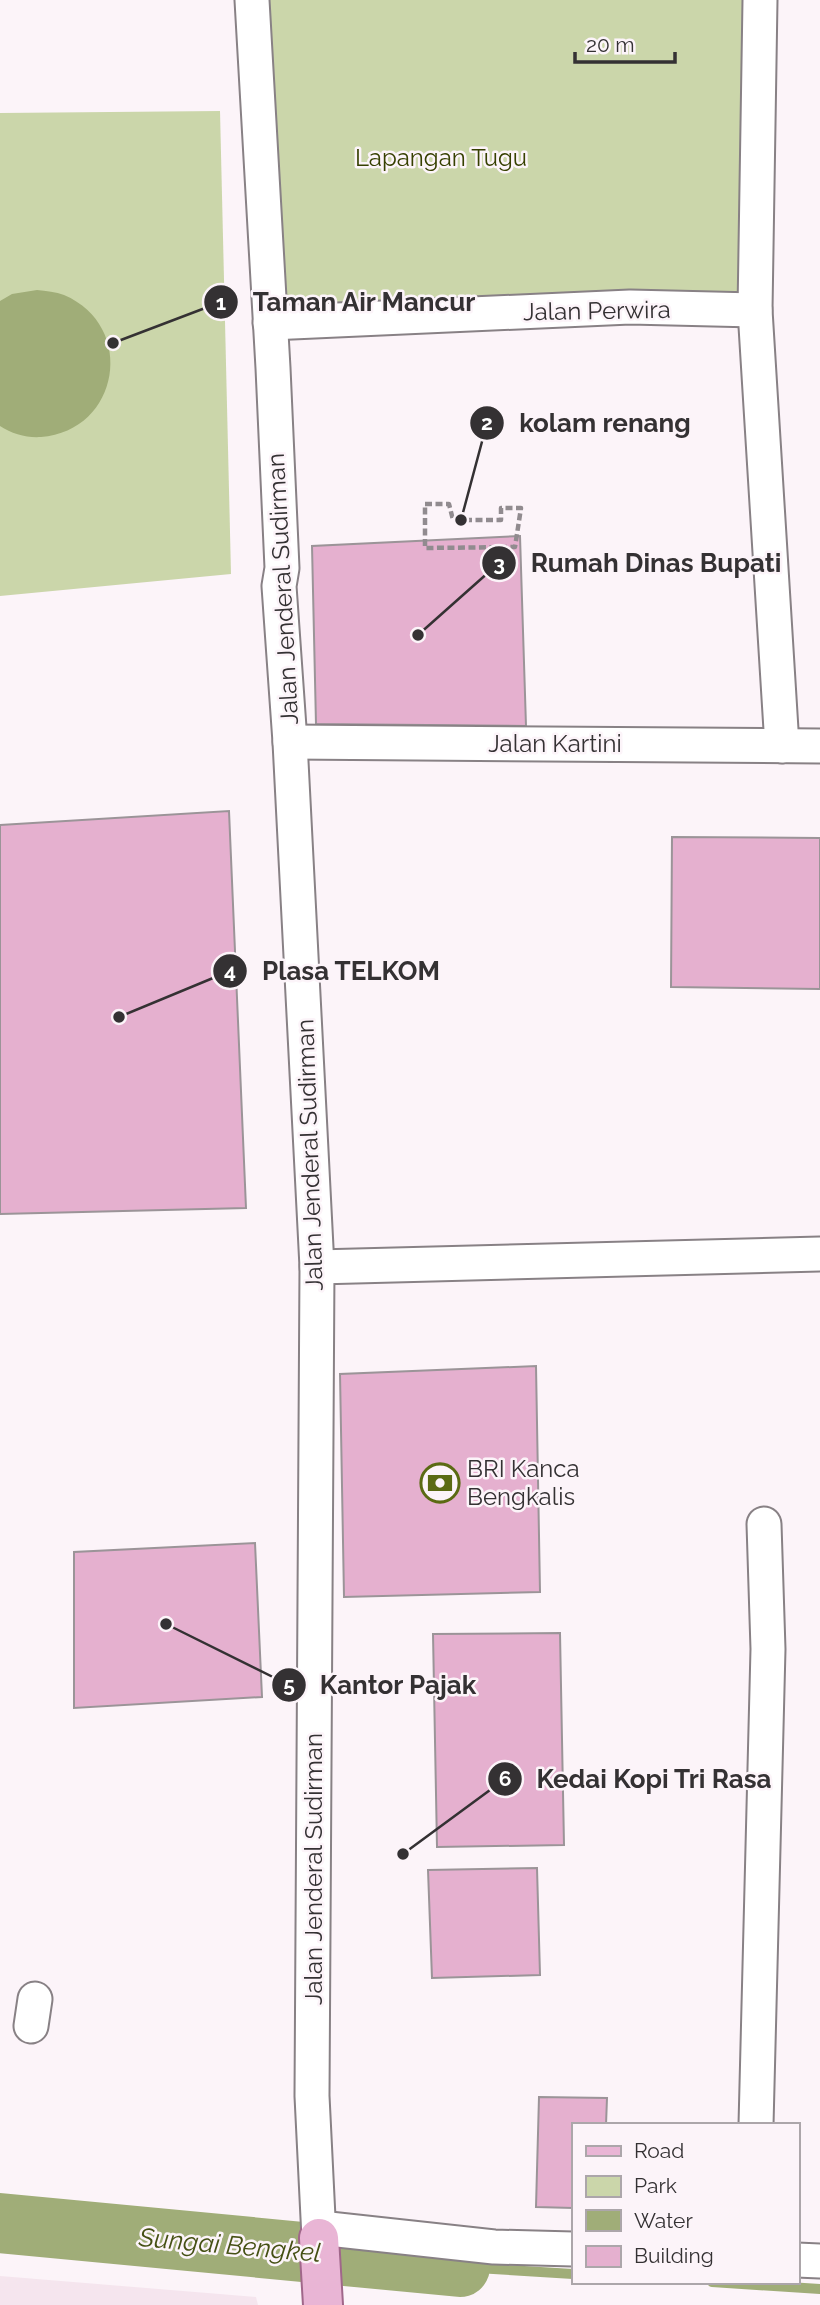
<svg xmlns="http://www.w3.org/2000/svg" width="820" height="2305" font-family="Raleway,sans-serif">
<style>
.built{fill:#f5e5ee}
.green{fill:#cbd6aa}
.water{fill:#a0ad78}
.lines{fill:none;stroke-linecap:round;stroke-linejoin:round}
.stream{stroke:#a0ad78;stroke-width:10}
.river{stroke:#a0ad78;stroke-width:60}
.building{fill:#e5b0cf;stroke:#9b9498;stroke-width:2}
.minor-casing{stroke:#888185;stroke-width:37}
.major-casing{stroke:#a0678a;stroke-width:42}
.path{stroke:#918b8f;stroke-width:4.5;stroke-dasharray:7 3.5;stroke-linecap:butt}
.minor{stroke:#fff;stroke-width:33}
.major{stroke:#e9b5d5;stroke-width:38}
.labels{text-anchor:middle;stroke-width:5;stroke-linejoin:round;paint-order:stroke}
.park-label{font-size:24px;fill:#364000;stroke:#fcf4f9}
.street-label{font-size:24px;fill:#343133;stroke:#fcf4f9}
.poi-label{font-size:24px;fill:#343133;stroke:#fcf4f9;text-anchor:start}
.water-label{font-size:26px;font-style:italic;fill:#455014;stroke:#fcf4f9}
.leader{fill:none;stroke:#343133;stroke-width:2.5}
.callout-dot{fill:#343133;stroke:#fcf4f9;stroke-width:2.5}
.mark-label{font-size:21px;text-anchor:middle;font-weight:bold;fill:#fff}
.callout-label{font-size:26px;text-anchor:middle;font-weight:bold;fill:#343133;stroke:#fcf4f9;stroke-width:5;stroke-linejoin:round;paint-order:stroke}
</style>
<rect width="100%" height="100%" fill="#fcf4f9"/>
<path class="built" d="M0,2276L256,2297L258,2305H0Z"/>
<g class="green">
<path d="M267,0H757L761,291L277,329Z"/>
<path d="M220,111L231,574L0,596V113Z"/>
</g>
<path class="water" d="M37,290C46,291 56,292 64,295C137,326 120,431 41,437C27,438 12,434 0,426V301L12,294Z"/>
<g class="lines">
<g class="stream">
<path d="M460,2267L573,2274"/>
<path d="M712,2282L820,2289"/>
</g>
<path class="river" d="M0,2223L460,2267"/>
</g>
<g class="building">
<path d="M520,536L526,726L316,724L312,546Z"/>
<path d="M229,811L246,1208L0,1214V825Z"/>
<path d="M672,837L820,838V989L671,987Z"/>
<path d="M536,1366L540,1592L344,1597L340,1374Z"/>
<path d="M255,1543L262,1697L74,1708V1552Z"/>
<path d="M560,1633L564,1845L437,1847L433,1634Z"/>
<path d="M537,1868L540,1975L432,1978L428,1870Z"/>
<path d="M539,2097L607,2098L606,2125H573V2208L536,2207Z"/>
</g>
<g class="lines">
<g class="minor-casing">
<g id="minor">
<path d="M252,0L273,368L282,568L279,586L290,742L317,1267L312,2096L319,2238"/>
<path d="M760,0L755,310L782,746"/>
<path d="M270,323L630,307L755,310"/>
<path d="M290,742L820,746"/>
<path d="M317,1267L820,1254"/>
<path d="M31,2026L35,1999"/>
<path d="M756,2125L768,1649L764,1524"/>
<path d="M320,2228L494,2247L573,2249"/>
<path d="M797,2260L820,2261"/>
</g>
</g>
<g class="major-casing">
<path id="major" d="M319,2238L323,2305"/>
</g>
<path class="path" d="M425,504H449L453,520H501V508H521L515,547L425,548Z"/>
<use href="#minor" class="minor"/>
<use href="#major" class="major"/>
</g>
<defs>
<g id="bank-ring" transform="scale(2.0125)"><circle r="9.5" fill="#fcf4f9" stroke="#5b6a13" stroke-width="1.5"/><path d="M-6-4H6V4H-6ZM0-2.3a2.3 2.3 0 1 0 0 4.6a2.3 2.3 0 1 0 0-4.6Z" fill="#5b6a13"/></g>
</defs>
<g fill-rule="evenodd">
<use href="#bank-ring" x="440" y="1483"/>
</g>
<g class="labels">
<g class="park-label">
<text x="441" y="166">Lapangan Tugu</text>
</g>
<g class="street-label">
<text transform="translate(597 311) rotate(-1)" y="8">Jalan Perwira</text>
<text transform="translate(283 589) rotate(-93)" y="8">Jalan Jenderal Sudirman</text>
<text x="555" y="752">Jalan Kartini</text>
<text transform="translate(310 1155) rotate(-92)" y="8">Jalan Jenderal Sudirman</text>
<text transform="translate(314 1869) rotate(-90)" y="8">Jalan Jenderal Sudirman</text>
</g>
<g class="poi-label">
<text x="467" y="1477">BRI Kanca<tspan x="467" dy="28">Bengkalis</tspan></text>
</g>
<g class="water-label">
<text transform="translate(230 2245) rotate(5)" y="9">Sungai Bengkel</text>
</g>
</g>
<path class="leader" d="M113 343L221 302M461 520L487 423M418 635L499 563M119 1017L230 971M166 1624L289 1685M403 1854L505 1779"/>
<g class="callout-dot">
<circle cx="113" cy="343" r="7"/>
<circle cx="461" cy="520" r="7"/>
<circle cx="418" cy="635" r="7"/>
<circle cx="119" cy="1017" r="7"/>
<circle cx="166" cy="1624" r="7"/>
<circle cx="403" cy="1854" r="7"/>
<circle cx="221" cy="302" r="18"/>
<circle cx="487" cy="423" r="18"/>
<circle cx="499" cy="563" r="18"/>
<circle cx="230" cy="971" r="18"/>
<circle cx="289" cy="1685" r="18"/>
<circle cx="505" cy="1779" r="18"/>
</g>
<g class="mark-label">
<text x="221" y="310">1</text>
<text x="487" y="430">2</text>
<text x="499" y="571">3</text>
<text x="230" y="978">4</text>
<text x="289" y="1692">5</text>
<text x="505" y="1786">6</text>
</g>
<g class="callout-label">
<text x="364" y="311">Taman Air Mancur</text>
<text x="605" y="432">kolam renang</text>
<text x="656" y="572">Rumah Dinas Bupati</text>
<text x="351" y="980">Plasa TELKOM</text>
<text x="398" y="1694">Kantor Pajak</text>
<text x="654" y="1788">Kedai Kopi Tri Rasa</text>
</g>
<rect x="572" y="2123" width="228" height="161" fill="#fcf4f9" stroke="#aca6aa" stroke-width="2"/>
<rect x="586" y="2146" width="35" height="10" fill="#e9b5d5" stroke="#aca6aa" stroke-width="2"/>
<text x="634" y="2158" font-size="21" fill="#343133">Road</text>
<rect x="586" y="2176" width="35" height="21" fill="#cbd6aa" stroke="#aca6aa" stroke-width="2"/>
<text x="634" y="2193" font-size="21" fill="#343133">Park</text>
<rect x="586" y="2210" width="35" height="21" fill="#a0ad78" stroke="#aca6aa" stroke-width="2"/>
<text x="634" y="2228" font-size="21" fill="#343133">Water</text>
<rect x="586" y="2246" width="35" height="21" fill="#e5b0cf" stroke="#aca6aa" stroke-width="2"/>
<text x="634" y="2263" font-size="21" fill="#343133">Building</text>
<path d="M575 52v10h100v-10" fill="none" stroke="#343133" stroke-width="3.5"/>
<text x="586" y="52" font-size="21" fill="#343133" stroke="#fcf4f9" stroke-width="5" paint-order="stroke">20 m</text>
</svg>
